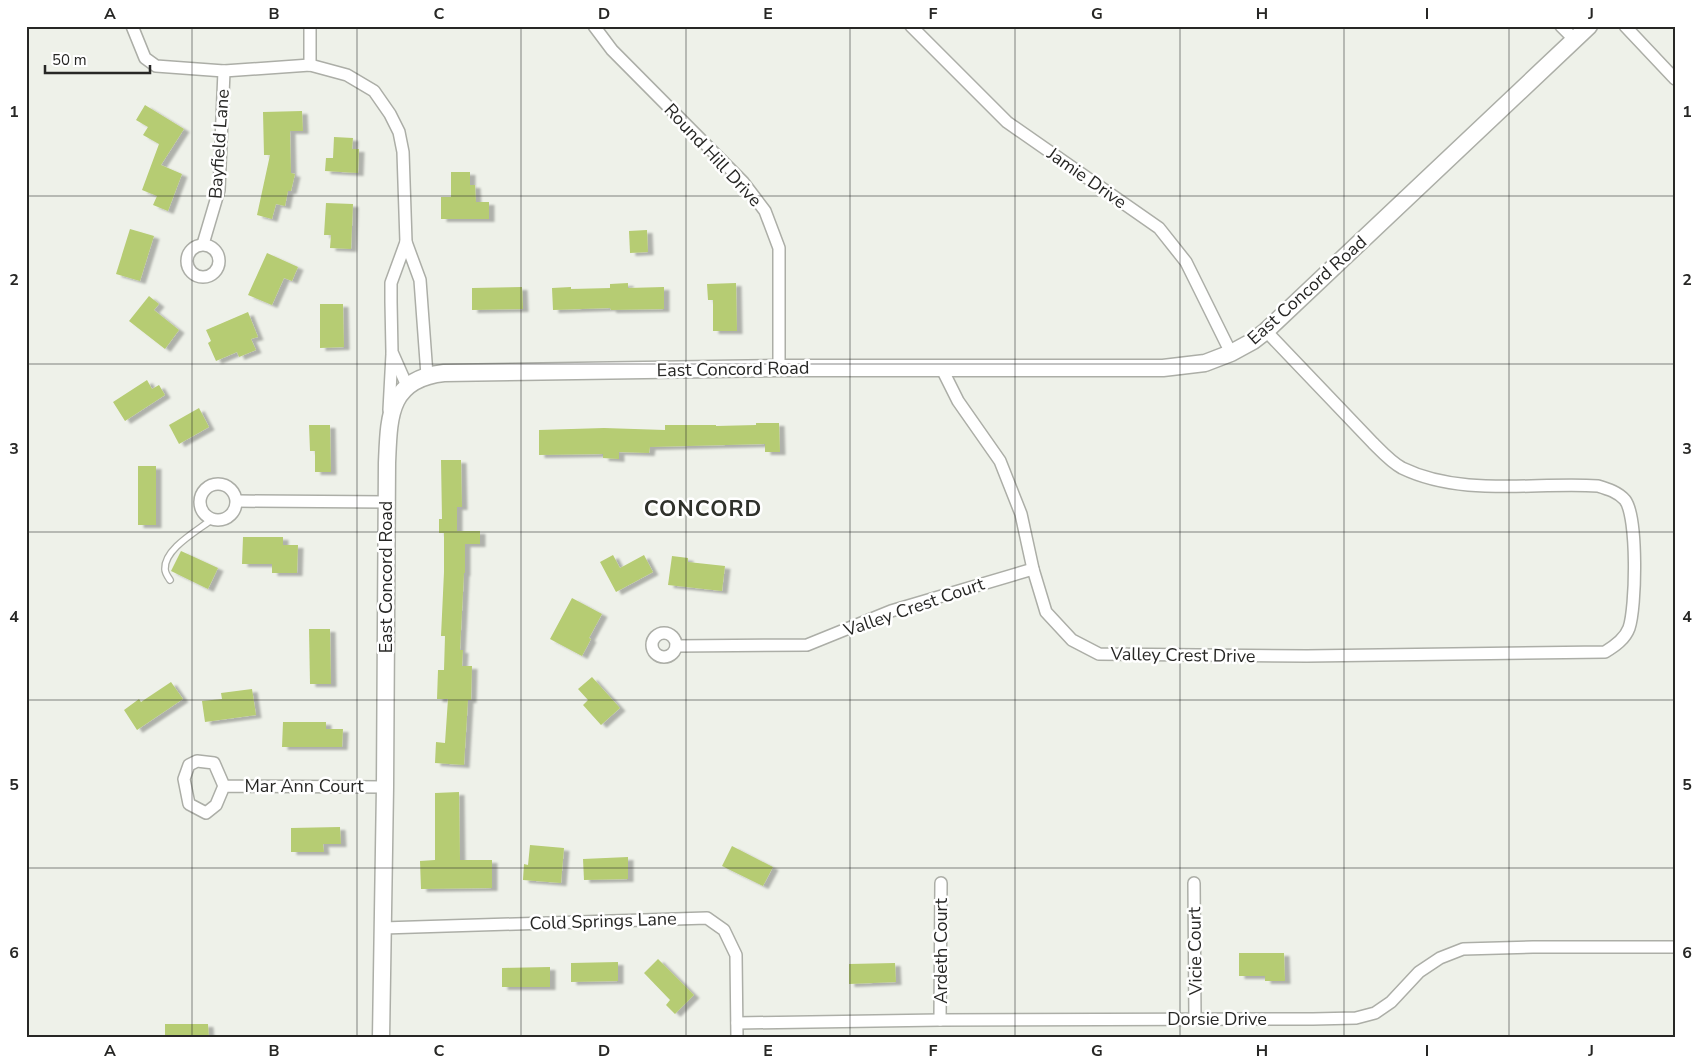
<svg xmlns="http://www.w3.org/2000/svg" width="1701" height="1064" font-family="'Nunito Sans',sans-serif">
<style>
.building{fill:#b6cc73;filter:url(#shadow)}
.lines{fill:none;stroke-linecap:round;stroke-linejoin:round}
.lane-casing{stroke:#acaea7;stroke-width:8}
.street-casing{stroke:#acaea7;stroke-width:14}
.secondary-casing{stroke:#acaea7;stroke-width:19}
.lane{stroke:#fff;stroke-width:5.5}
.street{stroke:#fff;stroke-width:11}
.secondary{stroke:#fff;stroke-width:16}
.grid{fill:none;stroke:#272725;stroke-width:1;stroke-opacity:0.55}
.labels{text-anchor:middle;stroke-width:5;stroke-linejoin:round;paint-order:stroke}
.street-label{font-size:18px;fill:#272725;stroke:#fff}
.district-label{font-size:22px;font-weight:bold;letter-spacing:1px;fill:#2f312b;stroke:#fff}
.neatline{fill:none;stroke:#272725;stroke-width:2}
.grid-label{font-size:16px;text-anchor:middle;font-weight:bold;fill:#272725}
</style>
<defs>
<filter id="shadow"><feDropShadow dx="5.5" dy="3" stdDeviation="1" flood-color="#0004"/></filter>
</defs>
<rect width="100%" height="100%" fill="#eef1e9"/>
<g class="building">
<path d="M145,105L184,129L161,165L182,174L168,211L153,205L157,196L142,190L159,144L143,135L148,127L136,120Z"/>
<path d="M302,111L303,131H290L291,173L295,174L291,191H288L285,206L276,204L272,219L257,215L270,155H264L263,112Z"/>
<path d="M334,137L353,138L352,149H359L358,173L325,171L326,158H333Z"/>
<path d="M451,172H470V185H475L476,202H489V219H441V197H451Z"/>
<path d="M326,203L353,204L351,249L330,248L331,235H324Z"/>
<path d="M130,229L154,236L140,281L116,274Z"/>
<path d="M647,230L648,252L630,253L629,231Z"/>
<path d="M267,253L298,267L292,281L284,278L272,305L248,295Z"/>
<path d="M628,283V288L664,287V309L611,310L610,308L553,310L552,288L571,287V289L610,288V284Z"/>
<path d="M736,283L737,331H713V300H708L707,284Z"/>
<path d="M522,287L523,309L472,310V288Z"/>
<path d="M149,296L159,304L154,310L179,330L165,349L129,321Z"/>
<path d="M320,304H343L344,347L320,348Z"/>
<path d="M248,312L258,337L251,339L256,350L239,357L237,352L216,361L208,343L211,341L206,330Z"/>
<path d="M147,380L152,389L159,385L165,395L125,421L113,402Z"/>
<path d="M199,408L209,427L179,444L169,425Z"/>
<path d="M756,423H779L780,452H765V444L650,447L649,453L619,452V459L603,458V454L539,455V430L604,428L665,430V425H716V426L756,425Z"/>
<path d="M309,425H330L331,472H315V451H310Z"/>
<path d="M441,460H461L462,507H457V531H480V544H465V573H464L460,650H463L462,666H472L471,700H468L464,765L435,763L436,742L445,743L448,699H437L438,670H444L445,636H441L444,572V533H439V519H442Z"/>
<rect x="138" y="466" width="18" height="59"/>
<path d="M243,537H283V545H298L297,573H272V564H242Z"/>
<path d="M181,551L218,568L208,589L171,571Z"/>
<path d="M613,555L620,568L644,555L653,572L616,592L600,562Z"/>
<path d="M672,556L688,558V562L725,566L722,591L668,585Z"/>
<path d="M572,598L602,614L589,638L591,639L582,656L550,639Z"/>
<path d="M309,629H330L331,684H310Z"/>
<path d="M592,677L620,708L601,725L583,705L588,700L578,689Z"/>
<path d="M171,682L183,699L137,730L124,710L139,699L141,702Z"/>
<path d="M252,689L256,715L205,722L202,701L222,699L221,693Z"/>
<path d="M283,722H326V729H343L342,747H282Z"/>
<path d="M459,792L460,860H492V888L421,889L420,861L435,860V793Z"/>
<path d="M340,827L341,844H323L324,852H291V828Z"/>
<path d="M530,845L564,848L561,883L523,880L524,864L528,865Z"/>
<path d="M732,846L773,867L763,886L722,866Z"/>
<path d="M628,857V879L584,880L583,859Z"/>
<path d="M1239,953H1284L1285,981H1265V976H1239Z"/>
<path d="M658,959L694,995L675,1014L666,1005L670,1000L644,973Z"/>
<path d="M618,962V981L571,982V963Z"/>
<path d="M895,963L896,982L849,984V964Z"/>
<path d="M550,967V987H502V968Z"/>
<path d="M165,1024H208L209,1038H165Z"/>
</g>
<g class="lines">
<g class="lane-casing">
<path id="lane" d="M170,580C168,577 165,573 165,569C164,549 197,531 211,520"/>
</g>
<g class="street-casing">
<g id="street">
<path d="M132,26L145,58L156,66L224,71L310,65L347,75L374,91L390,114L399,132L403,152L406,242L420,280L427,375"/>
<path d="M310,26V65"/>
<path d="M594,26L612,50L743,182L765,211L779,248V368"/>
<path d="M911,26L1007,122L1159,228L1186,262L1231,353"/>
<path d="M1561,26L1575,40"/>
<path d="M1625,26L1675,79"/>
<path d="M406,242L391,283V302L392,352L407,386"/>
<path d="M203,244L219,190L224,71"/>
<circle cx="203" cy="261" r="16"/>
<path d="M941,367L958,401L1000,461L1021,514L1033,569L1046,612L1072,640L1099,654L1307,656L1605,652C1615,646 1625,639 1629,628C1636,608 1638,517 1625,500C1618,492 1608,489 1598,486C1534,482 1462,497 1402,468C1391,462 1382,452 1373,443L1266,331"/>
<path d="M389,410L392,354"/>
<circle cx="218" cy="502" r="18"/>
<path d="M237,501L387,502"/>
<circle cx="664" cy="645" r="12"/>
<path d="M676,646L807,645L891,611L1033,569"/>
<path d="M224,786L216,805L206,813L189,804L184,779L189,765L197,761L214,763L224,786L385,787"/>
<path d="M1194,883L1195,1019"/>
<path d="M383,928L707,918L724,930L736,955L737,1038"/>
<path d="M940,1020L941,883"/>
<path d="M737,1023L940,1020L1313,1019L1356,1018L1375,1013L1391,1002L1419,972L1440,958L1463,949L1533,947H1675"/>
</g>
</g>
<g class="secondary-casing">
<path id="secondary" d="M381,1038L385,787L387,463C389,417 388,379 444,373L779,368H1163L1205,363L1231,353L1253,341L1266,331L1589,26"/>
</g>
<use href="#lane" class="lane"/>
<use href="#street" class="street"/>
<use href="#secondary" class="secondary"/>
</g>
<path class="grid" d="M192,26V1038M357,26V1038M521,26V1038M686,26V1038M850,26V1038M1015,26V1038M1180,26V1038M1344,26V1038M1509,26V1038M26,196H1675M26,364H1675M26,532H1675M26,700H1675M26,868H1675"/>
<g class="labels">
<g class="street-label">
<text transform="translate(219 144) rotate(-86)" y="6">Bayfield Lane</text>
<text transform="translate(713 155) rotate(47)" y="6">Round Hill Drive</text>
<text transform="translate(1087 178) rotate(35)" y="6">Jamie Drive</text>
<text transform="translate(1307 290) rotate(-42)" y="6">East Concord Road</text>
<text transform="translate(733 369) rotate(-1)" y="6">East Concord Road</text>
<text transform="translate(386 577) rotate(-90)" y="6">East Concord Road</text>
<text transform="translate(914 607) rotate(-19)" y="6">Valley Crest Court</text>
<text transform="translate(1183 655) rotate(1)" y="6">Valley Crest Drive</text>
<text x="304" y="792">Mar Ann Court</text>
<text transform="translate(603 921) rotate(-2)" y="6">Cold Springs Lane</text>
<text transform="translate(941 951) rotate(-90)" y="6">Ardeth Court</text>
<text transform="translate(1195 951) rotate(-91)" y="6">Vicie Court</text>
<text x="1217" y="1025">Dorsie Drive</text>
</g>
<g class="district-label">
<text x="703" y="516">CONCORD</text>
</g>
</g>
<rect width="1701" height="1064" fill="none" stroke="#ffffff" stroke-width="55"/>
<path d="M45 65v8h105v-8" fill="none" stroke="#272725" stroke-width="2.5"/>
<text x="52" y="65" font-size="15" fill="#272725" stroke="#ffffff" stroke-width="4" paint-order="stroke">50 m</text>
<rect x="28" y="28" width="1646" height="1008" class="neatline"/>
<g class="grid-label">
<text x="110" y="19">A</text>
<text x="274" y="19">B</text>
<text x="439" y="19">C</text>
<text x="604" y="19">D</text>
<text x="768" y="19">E</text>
<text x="933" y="19">F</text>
<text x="1097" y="19">G</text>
<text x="1262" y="19">H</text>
<text x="1427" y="19">I</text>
<text x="1591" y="19">J</text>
<text x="14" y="117">1</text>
<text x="1687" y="117">1</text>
<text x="14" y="285">2</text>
<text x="1687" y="285">2</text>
<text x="14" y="454">3</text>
<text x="1687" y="454">3</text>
<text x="14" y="622">4</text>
<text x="1687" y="622">4</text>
<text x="14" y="790">5</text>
<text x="1687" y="790">5</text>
<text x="14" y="958">6</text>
<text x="1687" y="958">6</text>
<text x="110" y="1056">A</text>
<text x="274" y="1056">B</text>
<text x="439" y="1056">C</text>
<text x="604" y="1056">D</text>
<text x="768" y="1056">E</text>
<text x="933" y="1056">F</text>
<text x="1097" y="1056">G</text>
<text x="1262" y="1056">H</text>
<text x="1427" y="1056">I</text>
<text x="1591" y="1056">J</text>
</g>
</svg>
